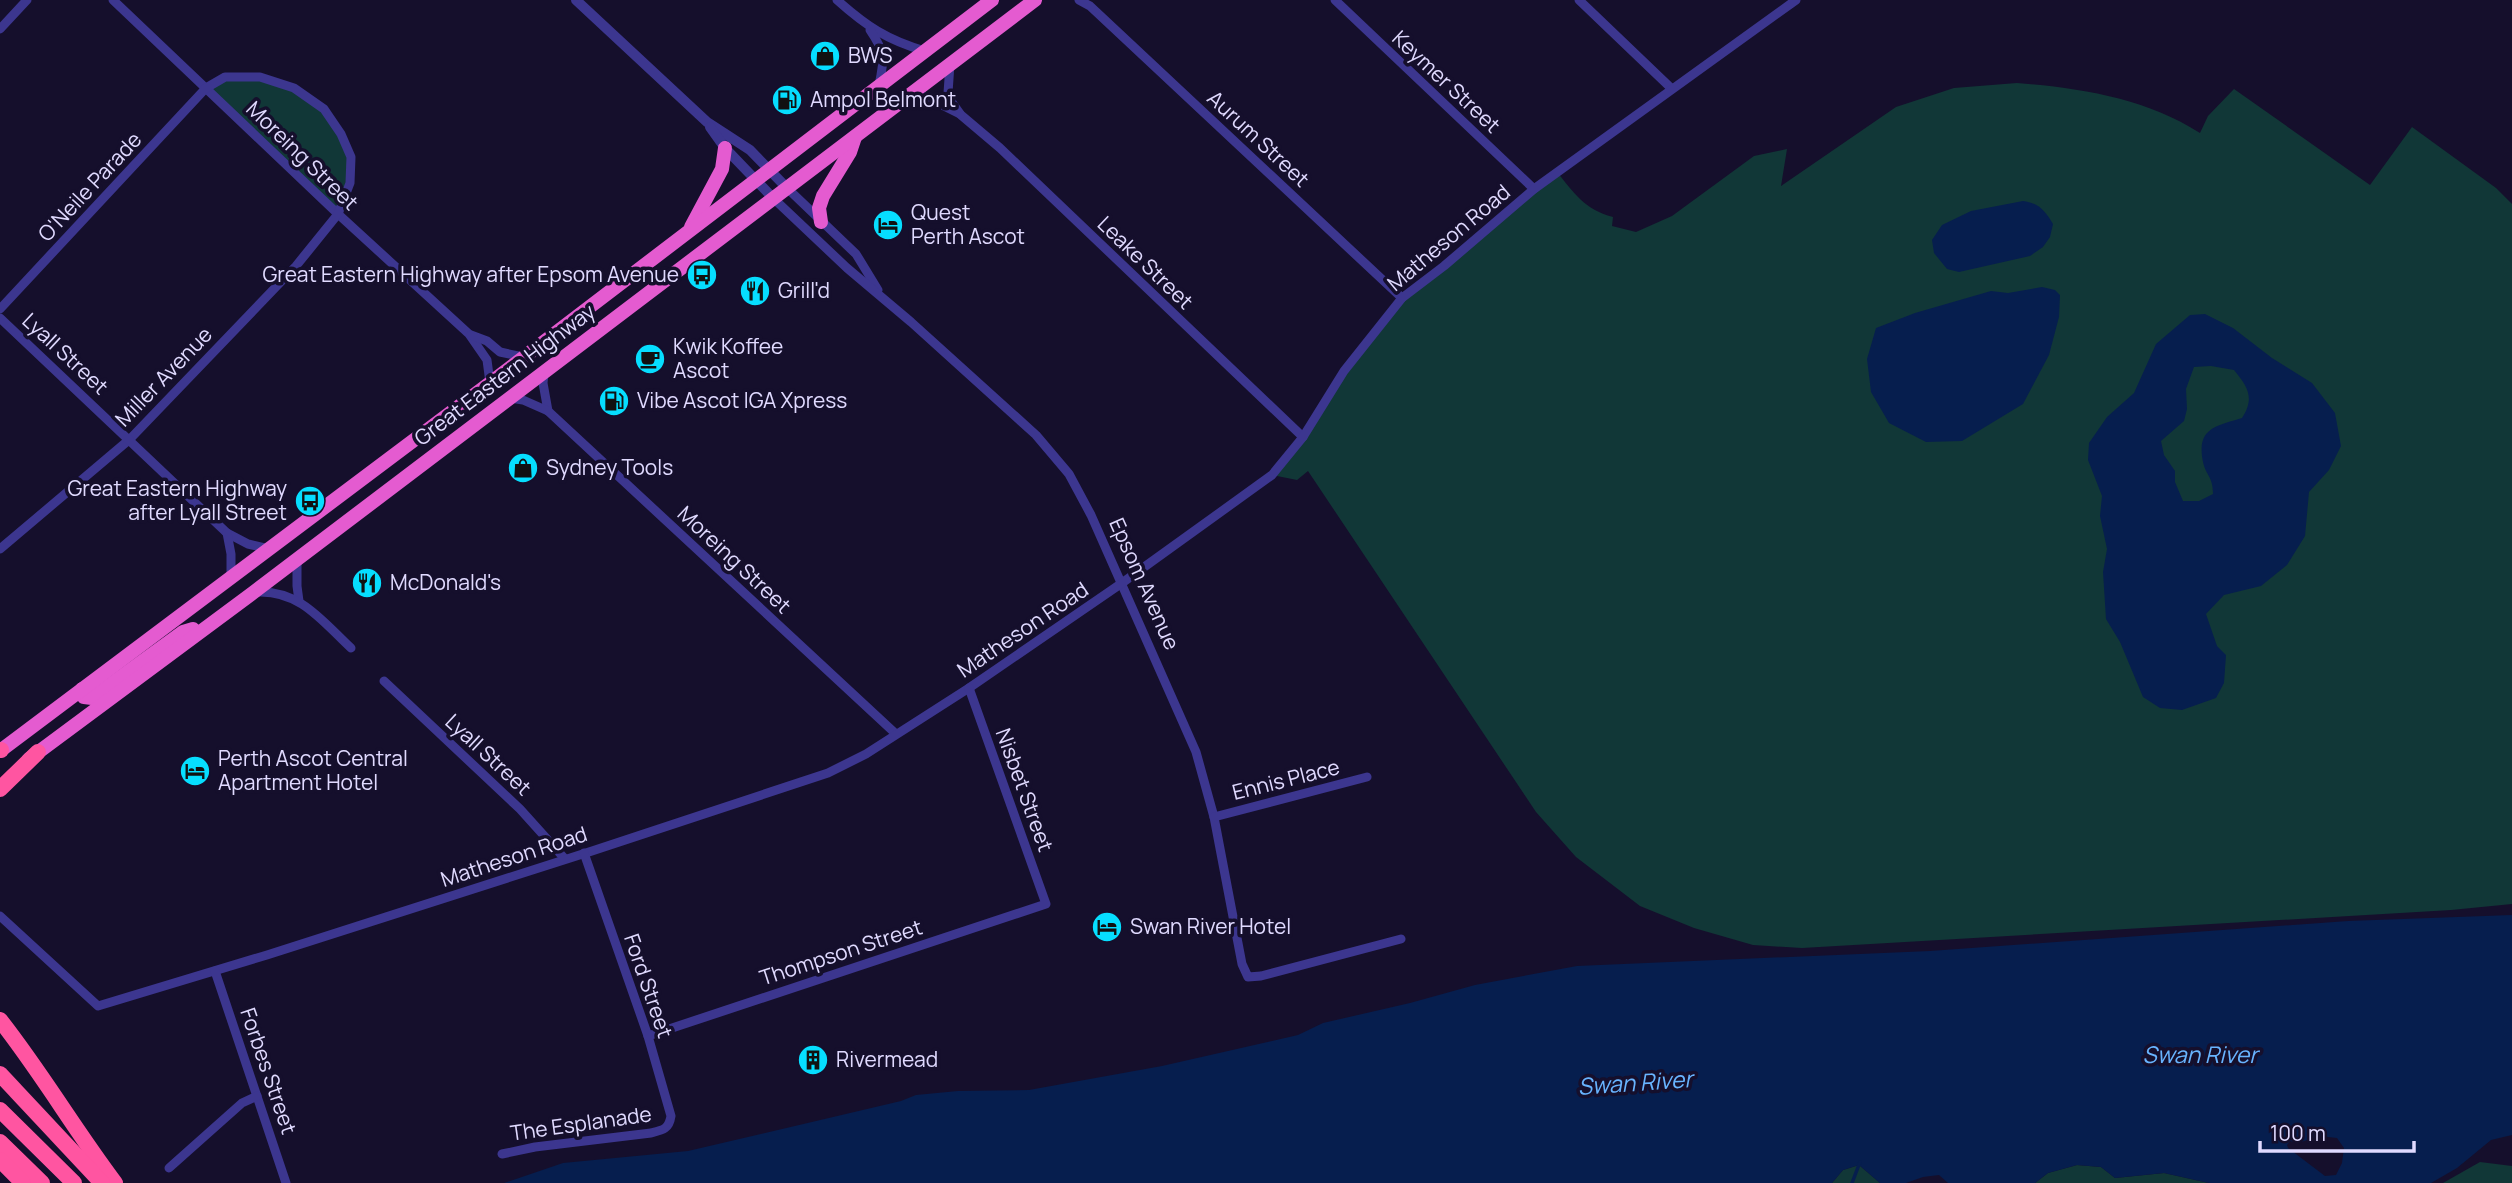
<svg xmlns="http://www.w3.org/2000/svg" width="2512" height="1183" font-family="Manrope,sans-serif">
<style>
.green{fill:#113737}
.water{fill:#061e4e;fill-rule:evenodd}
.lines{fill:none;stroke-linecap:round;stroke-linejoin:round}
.stream{stroke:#061e4e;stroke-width:3.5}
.minor{stroke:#3c368f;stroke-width:9}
.tertiary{stroke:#3c368f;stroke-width:10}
.trunk{stroke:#e45bd0;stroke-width:14}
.motorway{stroke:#ff55a1;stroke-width:16}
.labels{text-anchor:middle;stroke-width:7;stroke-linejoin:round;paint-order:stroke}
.poi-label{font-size:21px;fill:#e0daff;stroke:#150f2c;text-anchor:start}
.street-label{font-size:21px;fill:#e0daff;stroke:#150f2c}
.water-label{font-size:23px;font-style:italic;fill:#68b4ff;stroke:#150f2c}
</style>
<rect width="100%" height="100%" fill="#150f2c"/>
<g class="green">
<path d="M225,77L278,81L324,109L351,157L350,183L338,214L206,88Z"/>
<path d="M2017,83C2080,88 2145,98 2200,133L2208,116L2234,89L2370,185L2412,127L2496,188L2512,204V904L2451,910L1802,948L1753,945L1694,928L1640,906L1576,857L1536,812L1308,471L1297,480L1272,475L1344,371L1402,298L1557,172C1575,194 1584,209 1613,217L1612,226L1636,232L1672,216L1754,156L1787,149L1781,186L1896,107L1954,88Z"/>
<path d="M2480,1162L2512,1166V1183H2443Z"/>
<path d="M1859,1165L1880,1183H1832L1843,1170Z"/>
<path d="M2077,1165L2101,1167L2115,1178L2164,1173L2209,1183H2035L2048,1173Z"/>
</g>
<g class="water">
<path d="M2023,201C2039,203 2045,211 2053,224L2050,237L2043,247L2030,256L1959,272L1947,269L1934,253L1932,240L1942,225L1971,211Z"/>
<path d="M2042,287L2055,290L2060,295L2059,317L2049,355L2023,404L1962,441L1926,442L1889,423L1871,392L1867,359L1876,328L1915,313L1991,291L2008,293Z"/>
<path d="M2205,314L2233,328L2272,358L2312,383L2335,413L2341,446L2329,470L2309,492L2305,536L2287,565L2261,586L2224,595L2206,614L2217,646L2226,655L2224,683L2216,698L2182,710L2160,708L2143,697L2120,642L2106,619L2103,572L2107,549L2100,516L2102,496L2088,460L2089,443L2107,417L2134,393L2156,344L2190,315ZM2211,366L2234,370C2248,387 2255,398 2242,418C2216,426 2196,428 2203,462C2206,476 2213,476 2213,494L2199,501H2183L2175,482V471L2164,455L2161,441L2184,421L2187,409L2186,389L2194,367Z"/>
<path d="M2512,915V1135L2491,1140L2457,1168L2431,1183H2209L2164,1173L2115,1178L2101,1167L2077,1165L2048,1173L2035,1183H1948L1939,1175L1923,1177L1906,1183H1880L1859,1165L1843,1170L1832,1183H504L563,1163L688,1151L901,1101L916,1095L958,1091L1029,1090L1162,1066L1298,1035L1323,1023L1410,1003L1475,985L1577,966L1930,951L2348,921ZM2319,1136L2337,1138L2344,1148L2342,1163L2336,1175L2325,1176L2288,1148L2287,1145L2290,1141L2298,1143Z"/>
</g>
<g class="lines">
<path class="stream" d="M1852,1183L1860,1162"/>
<g class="minor">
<path d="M113,0L338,214L469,334L487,360L490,383"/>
<path d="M837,0C866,26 887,40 925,51"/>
<path d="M1079,0L1090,6L1402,298"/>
<path d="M1335,0L1534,189"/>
<path d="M1579,0L1672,89"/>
<path d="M0,29L27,0"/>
<path d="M870,30C885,52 885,58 879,85"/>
<path d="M950,64L948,93L951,101L961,115L1000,148L1303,437"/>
<path d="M914,91L960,114"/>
<path d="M787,188L856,254L878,290"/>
<path d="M773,198L847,268L911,322L1036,435L1069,474L1091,515L1196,752L1214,817L1242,964L1248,977L1261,976L1401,939"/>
<path d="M0,309L206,88L225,77H260L294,88L324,109L341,134L351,157L350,183L338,214L296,266L130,439L0,549"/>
<path d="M0,318L227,533L248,544L269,549"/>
<path d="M471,335L487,341L500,352L523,357"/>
<path d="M544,373L543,383L548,411"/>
<path d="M510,398L523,400L548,411L896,734"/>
<path d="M227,533L231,554V577"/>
<path d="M297,559V586L299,601"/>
<path d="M257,592C300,590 322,621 351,648"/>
<path d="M384,681L520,809L565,859"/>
<path d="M1214,817L1367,777"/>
<path d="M0,916L98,1006L267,955L592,851L828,773L866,754L969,688L1122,583L1272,475L1303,437L1344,371L1402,298L1444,266L1534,189L1796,0"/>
<path d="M215,971L286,1183"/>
<path d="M648,1036L1046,904L969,688"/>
<path d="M502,1154L535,1147L651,1133C663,1130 669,1129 671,1116L648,1036L584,853"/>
<path d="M169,1168L242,1103L257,1096"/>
</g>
<g class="tertiary">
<path d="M576,0L707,122L750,150L787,188"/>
<path d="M710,127L725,148L773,198"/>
</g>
<g class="trunk">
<path d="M821,222L819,208L823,196L850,152L855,137"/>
<path d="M691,227L722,169L725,148"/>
<path d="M82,689L84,697L92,698L183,632L193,629"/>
<path d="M0,751L490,383L992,0"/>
<path d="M29,759L254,592L1035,0"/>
</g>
<g class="motorway">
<path d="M0,750H1"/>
<path d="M0,789L38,752"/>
<path d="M0,1020C41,1072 75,1130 115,1183"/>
<path d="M0,1074L102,1183"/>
<path d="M0,1110L74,1183"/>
<path d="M0,1142L42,1183"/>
<path d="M0,1160L23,1183"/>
</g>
</g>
<defs>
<g id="shop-disc" transform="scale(1.575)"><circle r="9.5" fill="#06deff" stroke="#150f2c"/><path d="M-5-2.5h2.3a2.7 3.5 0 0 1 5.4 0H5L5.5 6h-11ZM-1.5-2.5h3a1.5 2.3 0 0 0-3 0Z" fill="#111"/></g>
<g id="fuel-disc" transform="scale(1.575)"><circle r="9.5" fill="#06deff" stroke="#150f2c"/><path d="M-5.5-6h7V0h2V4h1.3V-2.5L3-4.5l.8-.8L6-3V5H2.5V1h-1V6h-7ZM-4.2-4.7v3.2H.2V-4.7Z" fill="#111"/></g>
<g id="hotel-disc" transform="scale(1.575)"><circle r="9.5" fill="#06deff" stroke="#150f2c"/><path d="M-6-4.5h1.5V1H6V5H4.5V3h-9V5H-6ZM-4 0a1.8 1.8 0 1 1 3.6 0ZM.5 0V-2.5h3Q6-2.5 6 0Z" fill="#111"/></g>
<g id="bus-disc" transform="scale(1.575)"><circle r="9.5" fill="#06deff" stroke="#150f2c"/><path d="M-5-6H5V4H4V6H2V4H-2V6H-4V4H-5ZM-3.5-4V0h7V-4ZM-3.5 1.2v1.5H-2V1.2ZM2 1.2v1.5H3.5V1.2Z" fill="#111"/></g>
<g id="restaurant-disc" transform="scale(1.575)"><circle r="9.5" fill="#06deff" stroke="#150f2c"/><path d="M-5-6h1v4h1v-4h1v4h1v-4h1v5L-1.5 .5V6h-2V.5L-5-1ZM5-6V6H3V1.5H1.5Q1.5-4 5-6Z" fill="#111"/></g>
<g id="cafe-disc" transform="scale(1.575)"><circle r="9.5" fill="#06deff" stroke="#150f2c"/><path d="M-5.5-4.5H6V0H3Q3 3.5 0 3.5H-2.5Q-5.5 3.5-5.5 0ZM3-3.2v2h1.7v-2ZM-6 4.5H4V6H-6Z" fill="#111"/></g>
<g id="building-disc" transform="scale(1.575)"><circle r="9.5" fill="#06deff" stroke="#150f2c"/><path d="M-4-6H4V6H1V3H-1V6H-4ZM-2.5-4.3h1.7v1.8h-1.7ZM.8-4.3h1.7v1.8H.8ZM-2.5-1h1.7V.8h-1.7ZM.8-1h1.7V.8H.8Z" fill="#111"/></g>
</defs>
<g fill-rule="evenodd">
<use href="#shop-disc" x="825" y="56"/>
<use href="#fuel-disc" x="787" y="100"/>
<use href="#hotel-disc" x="888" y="225"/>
<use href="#bus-disc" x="702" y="275"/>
<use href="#restaurant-disc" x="755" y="291"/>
<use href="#cafe-disc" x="650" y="359"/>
<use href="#fuel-disc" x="614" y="401"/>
<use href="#shop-disc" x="523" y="468"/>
<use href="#bus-disc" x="310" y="501"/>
<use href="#restaurant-disc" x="367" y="583"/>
<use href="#hotel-disc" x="195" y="771"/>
<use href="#hotel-disc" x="1107" y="927"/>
<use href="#building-disc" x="813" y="1060"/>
</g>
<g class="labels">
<g class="poi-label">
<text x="848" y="63">BWS</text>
<text x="810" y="107">Ampol Belmont</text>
<text x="911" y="220">Quest<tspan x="911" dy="24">Perth Ascot</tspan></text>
<text x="679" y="282" text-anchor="end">Great Eastern Highway after Epsom Avenue</text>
<text x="778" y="298">Grill'd</text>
<text x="673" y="354">Kwik Koffee<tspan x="673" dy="24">Ascot</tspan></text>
<text x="637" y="408">Vibe Ascot IGA Xpress</text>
<text x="546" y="475">Sydney Tools</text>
<text x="287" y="496" text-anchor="end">Great Eastern Highway<tspan x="287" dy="24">after Lyall Street</tspan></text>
<text x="390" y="590">McDonald's</text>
<text x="218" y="766">Perth Ascot Central<tspan x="218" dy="24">Apartment Hotel</tspan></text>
<text x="1130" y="934">Swan River Hotel</text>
<text x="836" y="1067">Rivermead</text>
</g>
<g class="street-label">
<text transform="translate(1446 82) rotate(43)" y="7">Keymer Street</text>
<text transform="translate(1258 139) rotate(43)" y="7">Aurum Street</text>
<text transform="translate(302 156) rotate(44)" y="7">Moreing Street</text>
<text transform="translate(90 187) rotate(-47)" y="7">O'Neile Parade</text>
<text transform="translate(1449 238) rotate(-40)" y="7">Matheson Road</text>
<text transform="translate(1145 263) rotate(44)" y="7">Leake Street</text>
<text transform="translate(65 354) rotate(43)" y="7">Lyall Street</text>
<text transform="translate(505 375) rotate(-37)" y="7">Great Eastern Highway</text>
<text transform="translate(164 377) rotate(-46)" y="7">Miller Avenue</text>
<text transform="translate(734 560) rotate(43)" y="7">Moreing Street</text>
<text transform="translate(1144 584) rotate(66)" y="7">Epsom Avenue</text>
<text transform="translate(1023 630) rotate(-34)" y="7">Matheson Road</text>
<text transform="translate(488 755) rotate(43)" y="7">Lyall Street</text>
<text transform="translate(1286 780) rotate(-14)" y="7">Ennis Place</text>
<text transform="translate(1024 790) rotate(70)" y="7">Nisbet Street</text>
<text transform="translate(514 857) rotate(-18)" y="7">Matheson Road</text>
<text transform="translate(841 953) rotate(-18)" y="7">Thompson Street</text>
<text transform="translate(648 986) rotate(71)" y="7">Ford Street</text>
<text transform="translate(268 1071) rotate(71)" y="7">Forbes Street</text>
<text transform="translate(581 1124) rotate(-8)" y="7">The Esplanade</text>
</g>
<g class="water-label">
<text x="2200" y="1063">Swan River</text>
<text transform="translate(1635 1083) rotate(-4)" y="8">Swan River</text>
</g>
</g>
<path d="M2260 1141v10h154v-10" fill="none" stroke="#e0daff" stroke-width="3.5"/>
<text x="2270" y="1141" font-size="21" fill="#e0daff" stroke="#150f2c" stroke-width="5" paint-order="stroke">100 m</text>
</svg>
